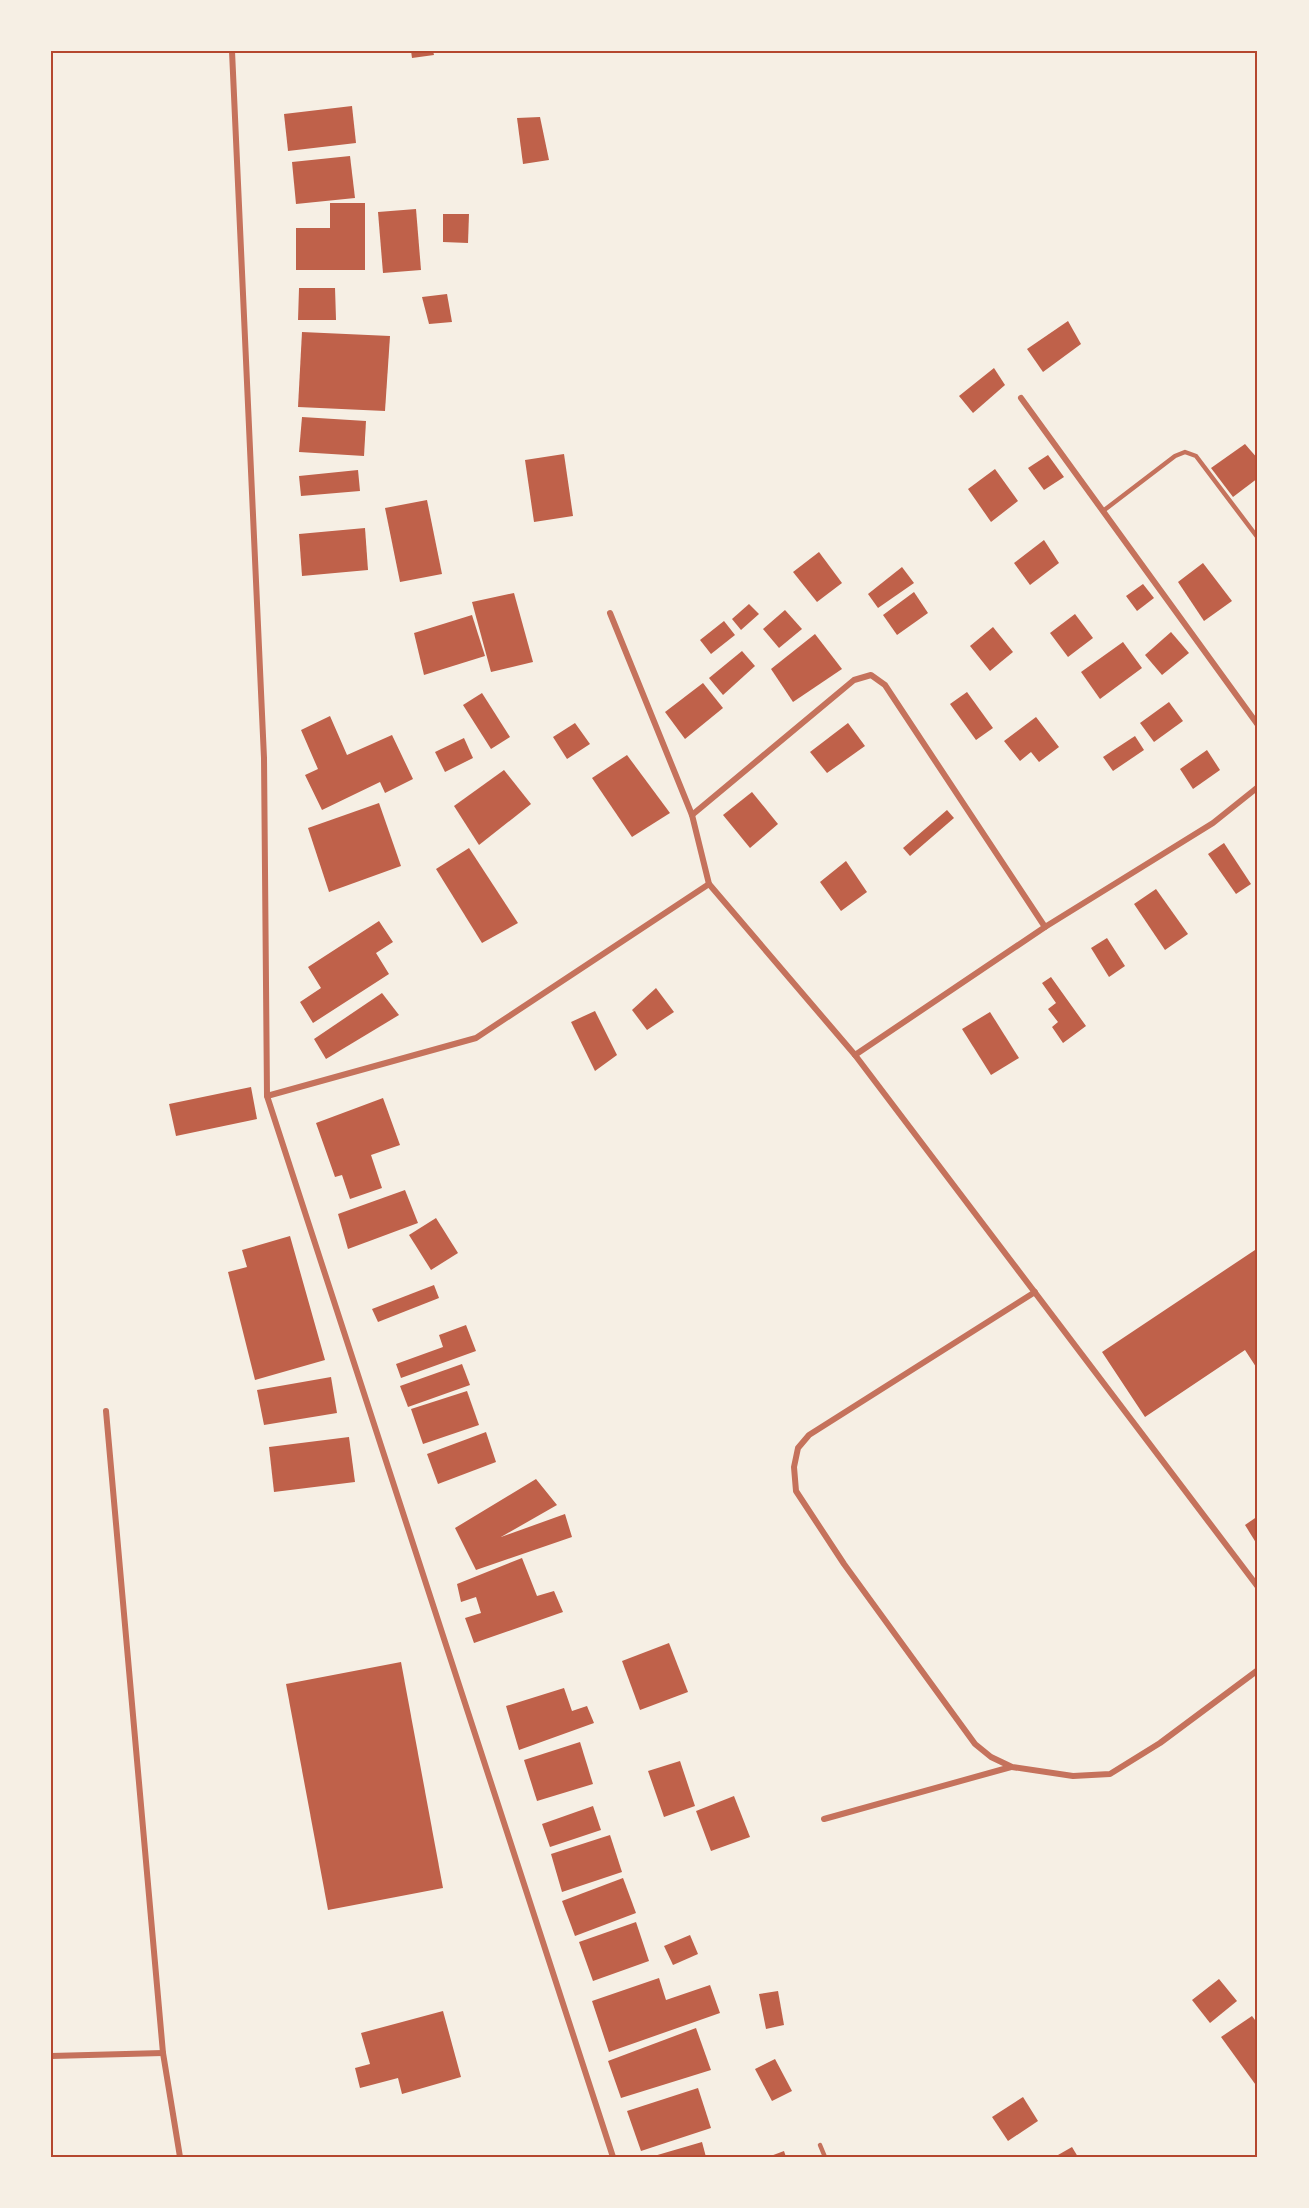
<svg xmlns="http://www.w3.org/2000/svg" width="1309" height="2208" font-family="'Fira Sans Condensed',sans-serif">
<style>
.building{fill:#bf614a}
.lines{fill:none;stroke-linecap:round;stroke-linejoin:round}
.service{stroke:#c5725c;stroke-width:4.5}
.minor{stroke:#c5725c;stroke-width:6}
.neatline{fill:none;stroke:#b5482f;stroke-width:2}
</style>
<rect width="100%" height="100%" fill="#f6efe4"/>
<g class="building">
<path d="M411,51H433L434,55L412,58Z"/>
<path d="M352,106L356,143L288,151L284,114Z"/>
<path d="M540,117L549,160L523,164L517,118Z"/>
<path d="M350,156L355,198L296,204L292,162Z"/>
<path d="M330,203H365V270H296V228H330Z"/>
<path d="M416,209L421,270L383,273L378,212Z"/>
<path d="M443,214H469L468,243L443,242Z"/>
<path d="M299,288H335L336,320H298Z"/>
<path d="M447,294L452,322L429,324L422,297Z"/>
<path d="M1068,321L1081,344L1043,372L1027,349Z"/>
<path d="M302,332L390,336L385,411L298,407Z"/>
<path d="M994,368L1005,385L973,413L959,396Z"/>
<path d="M302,417L366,421L364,456L299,452Z"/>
<path d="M1245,444L1258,459V478L1233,497L1211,468Z"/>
<path d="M564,454L573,516L534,522L525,460Z"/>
<path d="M1048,455L1064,477L1044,490L1028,468Z"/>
<path d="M995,469L1018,501L991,522L968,489Z"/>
<path d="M358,470L360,491L301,496L299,476Z"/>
<path d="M427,500L442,574L400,582L385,508Z"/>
<path d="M365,528L368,570L302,576L299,534Z"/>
<path d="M1044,540L1059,563L1030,585L1014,563Z"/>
<path d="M819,552L842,583L817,602L793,572Z"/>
<path d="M1203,563L1232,601L1204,621L1178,582Z"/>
<path d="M902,567L914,583L878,608L868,594Z"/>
<path d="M1143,584L1154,598L1137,611L1126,596Z"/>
<path d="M914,592L928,613L897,635L883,615Z"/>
<path d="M514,593L533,662L491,672L472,602Z"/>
<path d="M749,604L759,614L741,630L732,619Z"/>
<path d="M785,610L802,629L779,648L763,629Z"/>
<path d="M1075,614L1093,638L1068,657L1050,633Z"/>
<path d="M472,615L485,656L424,675L414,633Z"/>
<path d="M724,621L735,635L711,654L700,640Z"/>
<path d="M993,627L1013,652L990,671L970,646Z"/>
<path d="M1171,632L1189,653L1162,675L1145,655Z"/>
<path d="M815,634L842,669L793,702L771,669Z"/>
<path d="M1123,642L1142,668L1100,699L1081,672Z"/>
<path d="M742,651L755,666L723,695L709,678Z"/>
<path d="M703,683L723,708L685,739L665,712Z"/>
<path d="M967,692L993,728L976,740L950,704Z"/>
<path d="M482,693L510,737L491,749L463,705Z"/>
<path d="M1169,702L1183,721L1154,742L1140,723Z"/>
<path d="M330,716L347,755L392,735L413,779L385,793L380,782L322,810L305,775L318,769L301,730Z"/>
<path d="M1036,717L1059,747L1039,762L1031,752L1020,761L1004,741Z"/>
<path d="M575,723L590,744L567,759L553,737Z"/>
<path d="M848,723L865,746L827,773L810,752Z"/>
<path d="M1135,736L1144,750L1113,771L1103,757Z"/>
<path d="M464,738L473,758L445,772L435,752Z"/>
<path d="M1207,750L1220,770L1193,789L1180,769Z"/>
<path d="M627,755L670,813L632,837L592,778Z"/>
<path d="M504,770L531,804L479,845L454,806Z"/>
<path d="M752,792L778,824L750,848L723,815Z"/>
<path d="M379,803L401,866L329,892L308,828Z"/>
<path d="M947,810L954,818L910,856L903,848Z"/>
<path d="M1224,843L1251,884L1236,894L1208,854Z"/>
<path d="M469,848L518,923L482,943L436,869Z"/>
<path d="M846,861L867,892L841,911L820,882Z"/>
<path d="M1156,889L1188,934L1165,950L1134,904Z"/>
<path d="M379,921L393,942L376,953L389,974L313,1023L300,1002L321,988L308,967Z"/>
<path d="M1107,938L1125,966L1109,977L1091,948Z"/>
<path d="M1051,977L1086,1026L1063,1043L1052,1027L1058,1022L1048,1009L1056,1003L1042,983Z"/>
<path d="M656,988L674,1012L647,1030L632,1010Z"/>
<path d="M382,993L399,1015L326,1059L314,1039Z"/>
<path d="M595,1011L617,1055L595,1071L571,1022Z"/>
<path d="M990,1012L1019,1058L991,1075L962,1029Z"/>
<path d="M251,1087L257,1119L176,1136L169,1104Z"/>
<path d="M383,1098L400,1145L371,1155L382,1188L350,1199L342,1175L335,1177L316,1123Z"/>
<path d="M405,1190L418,1223L348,1249L338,1214Z"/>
<path d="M436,1218L458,1253L431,1270L409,1235Z"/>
<path d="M290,1236L325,1360L255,1380L228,1272L247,1267L242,1250Z"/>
<path d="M1258,1248V1370L1245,1350L1145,1417L1102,1352Z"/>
<path d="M434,1285L439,1298L378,1322L372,1309Z"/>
<path d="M466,1325L476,1351L401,1378L396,1364L443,1347L439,1335Z"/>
<path d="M462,1364L470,1385L408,1407L400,1386Z"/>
<path d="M331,1377L337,1413L264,1425L257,1390Z"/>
<path d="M467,1391L479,1425L423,1444L411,1409Z"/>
<path d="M486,1432L496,1462L438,1484L427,1454Z"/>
<path d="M349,1437L355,1482L274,1492L269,1447Z"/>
<path d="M536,1479L557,1505L501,1537L565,1514L572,1537L476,1570L455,1528Z"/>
<path d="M1258,1516V1546L1245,1525Z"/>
<path d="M522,1558L537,1596L554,1591L563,1612L474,1643L465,1618L481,1613L476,1597L461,1602L457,1584Z"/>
<path d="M669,1643L688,1692L640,1710L622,1661Z"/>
<path d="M401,1662L443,1888L328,1910L286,1684Z"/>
<path d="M564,1688L572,1711L587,1706L594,1723L519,1750L506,1706Z"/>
<path d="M580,1742L593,1784L537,1801L524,1760Z"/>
<path d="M680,1761L695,1806L664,1817L648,1771Z"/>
<path d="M734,1796L750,1837L711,1851L696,1811Z"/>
<path d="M593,1806L601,1830L550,1847L542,1824Z"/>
<path d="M610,1835L622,1872L562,1892L551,1854Z"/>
<path d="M623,1878L636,1913L575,1936L562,1901Z"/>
<path d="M636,1922L649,1961L593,1981L579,1942Z"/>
<path d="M690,1935L698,1954L673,1965L664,1946Z"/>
<path d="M659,1978L666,2000L710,1985L720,2013L609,2052L592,2001Z"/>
<path d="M1219,1979L1237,2001L1210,2023L1192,2000Z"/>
<path d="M778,1991L784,2025L766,2029L759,1994Z"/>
<path d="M443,2011L461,2077L402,2094L398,2078L360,2088L355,2068L370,2064L361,2033Z"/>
<path d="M1252,2016L1258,2024V2088L1221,2037Z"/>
<path d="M696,2028L711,2070L621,2098L608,2061Z"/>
<path d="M775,2059L792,2091L772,2101L755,2069Z"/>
<path d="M698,2088L711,2128L641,2151L627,2111Z"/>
<path d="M1023,2097L1038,2121L1008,2141L992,2117Z"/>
<path d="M702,2142L706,2157H654V2156Z"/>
<path d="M1072,2147L1078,2157H1059L1058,2155Z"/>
<path d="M784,2151L786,2157H768Z"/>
</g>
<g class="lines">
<g class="service">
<path d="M1103,511L1175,456L1185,452L1196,456L1258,538"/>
<path d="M820,2145L825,2157"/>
</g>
<g class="minor">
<path d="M232,51L264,758L267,1096L613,2157"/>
<path d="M1021,398L1258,725"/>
<path d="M610,613L692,815L709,884L855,1055L1258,1587"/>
<path d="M692,815L854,680L871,675L885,685L1045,927"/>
<path d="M855,1055L1045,927L1213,823L1258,787"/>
<path d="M267,1096L476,1038L709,884"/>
<path d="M1035,1292L809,1435L798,1448L794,1467L796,1491L844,1564L975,1744L991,1757L1012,1767L1073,1776L1110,1774L1160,1743L1258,1670"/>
<path d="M106,1411L163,2053L180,2157"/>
<path d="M824,1819L1011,1767"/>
<path d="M51,2056L163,2053"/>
</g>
</g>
<rect width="1309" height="2208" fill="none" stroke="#f6efe4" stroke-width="105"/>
<rect x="52" y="52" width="1204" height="2104" class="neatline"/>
</svg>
